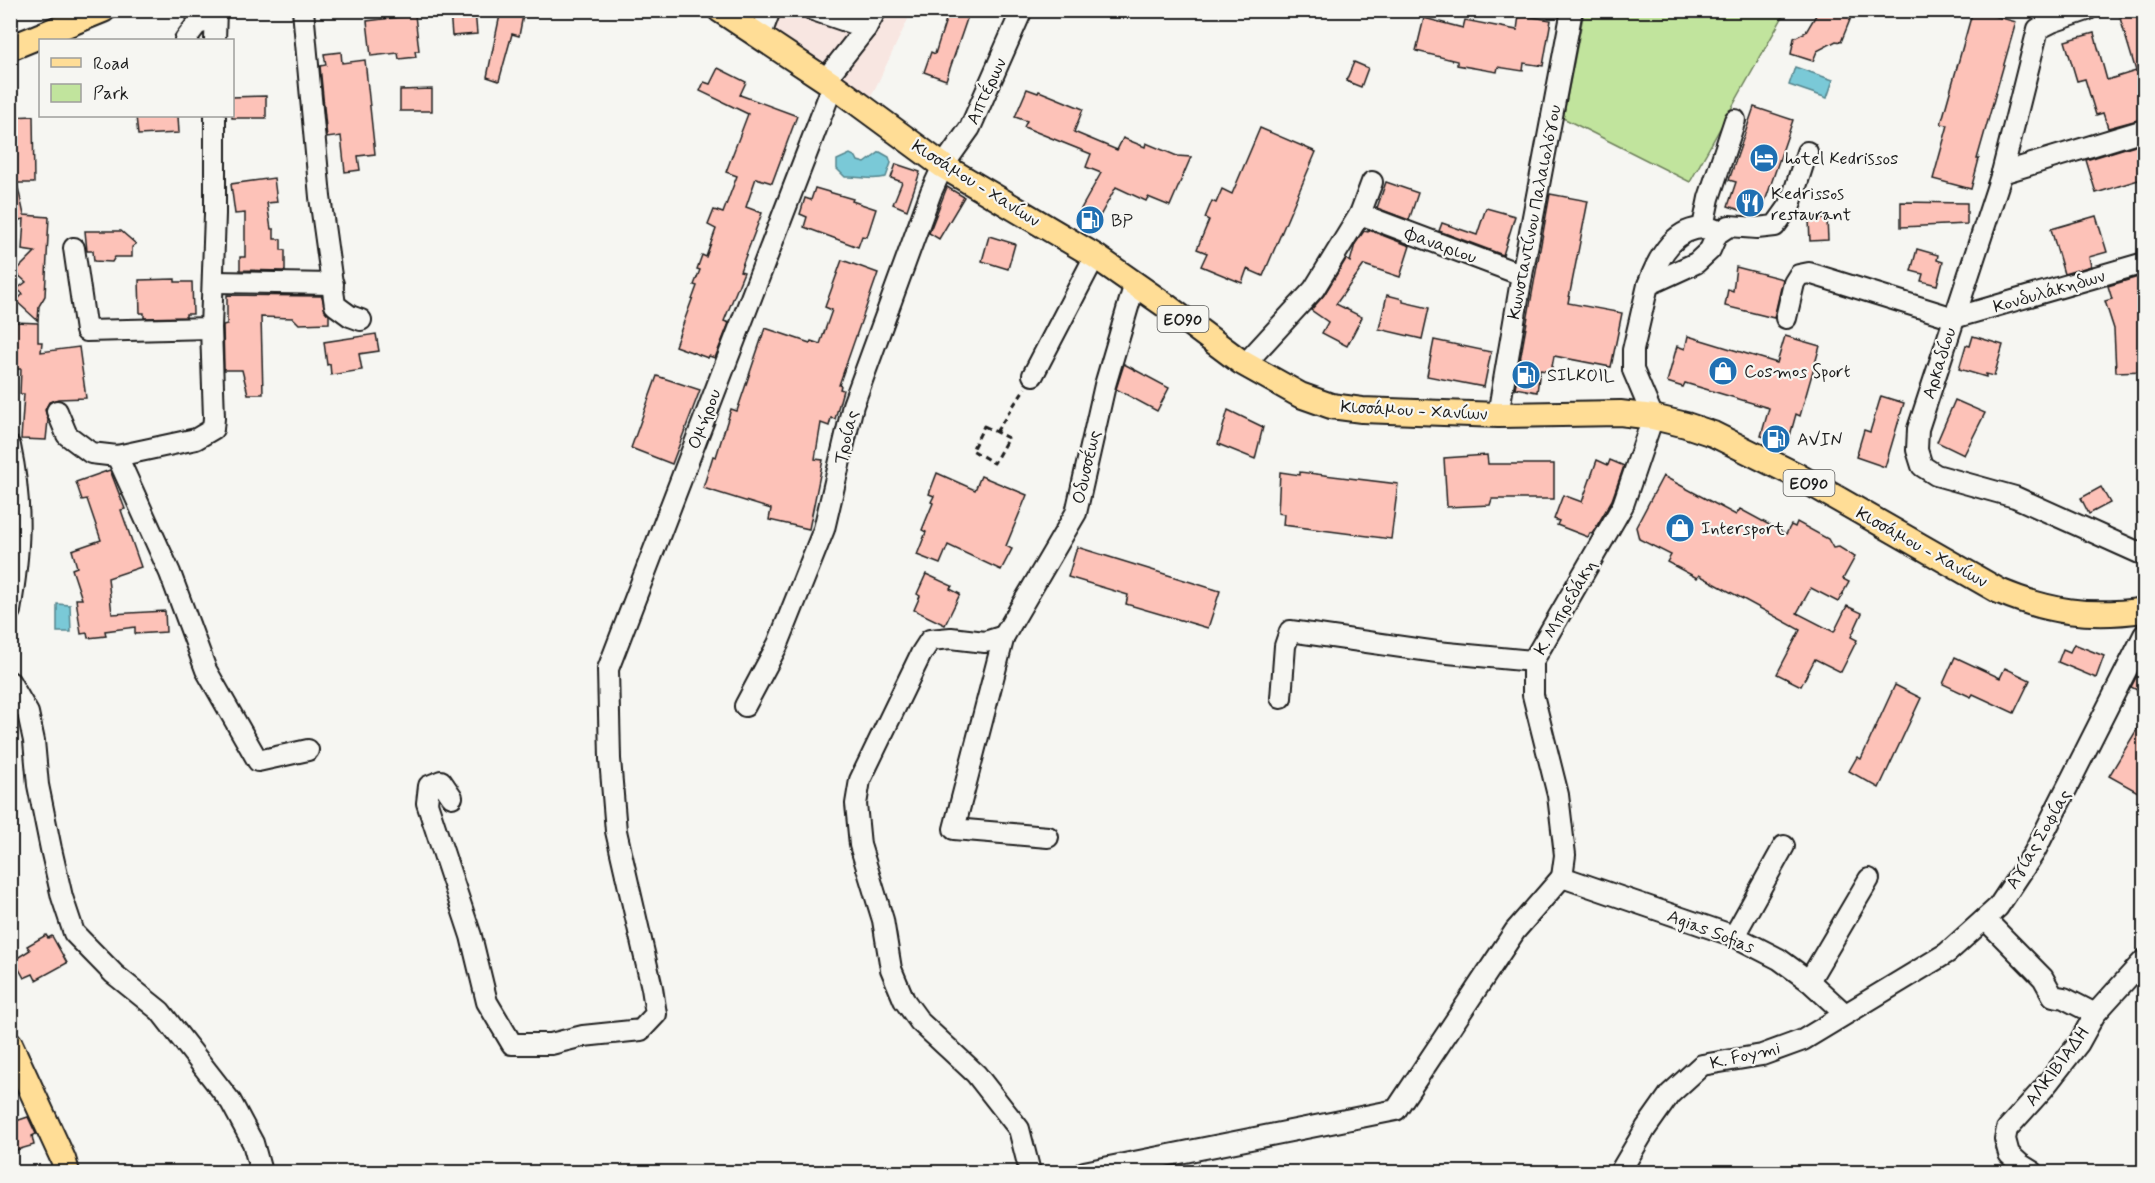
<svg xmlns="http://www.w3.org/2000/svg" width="2155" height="1183" font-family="Mynerve,sans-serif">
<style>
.built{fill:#f8e6e1}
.green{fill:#c1e49d;stroke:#6e805c;stroke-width:1.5}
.water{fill:#7ac9d7;stroke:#54848c;stroke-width:1.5}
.building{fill:#fdc2b8;stroke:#1c1c1c;stroke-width:1.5}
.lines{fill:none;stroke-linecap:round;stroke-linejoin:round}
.minor-casing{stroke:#1c1c1c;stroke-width:24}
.major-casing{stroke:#1c1c1c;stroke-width:28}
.path{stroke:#1c1c1c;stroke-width:3;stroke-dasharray:6 4.5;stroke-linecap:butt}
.minor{stroke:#f6f6f2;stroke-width:20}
.major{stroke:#ffdd96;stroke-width:24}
.labels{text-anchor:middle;stroke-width:4.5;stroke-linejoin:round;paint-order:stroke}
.shield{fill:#f6f6f2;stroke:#5d5d5c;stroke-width:1.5}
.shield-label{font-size:16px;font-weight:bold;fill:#1c1c1c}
.street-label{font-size:18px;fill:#1c1c1c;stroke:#f6f6f2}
.poi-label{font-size:18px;fill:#1c1c1c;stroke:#f6f6f2;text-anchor:start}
</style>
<rect width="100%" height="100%" fill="#f6f6f2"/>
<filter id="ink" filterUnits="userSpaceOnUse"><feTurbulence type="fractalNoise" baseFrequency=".0167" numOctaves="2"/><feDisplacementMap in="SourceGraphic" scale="12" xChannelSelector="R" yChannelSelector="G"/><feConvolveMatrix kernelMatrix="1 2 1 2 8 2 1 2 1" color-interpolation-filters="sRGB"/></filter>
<g filter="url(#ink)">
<path class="built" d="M745,11H912L871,97Z"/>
<path class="green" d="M1584,11H1786L1690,182L1563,118Z"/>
<g class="water">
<path d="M1795,67L1833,80L1827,98L1789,85Z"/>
<path d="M880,152L889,157L891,163L886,177C871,181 860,176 845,177L837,169V160L850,154L856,157L858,161L865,163Z"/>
<path d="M57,604L70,605L71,632H57Z"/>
</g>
<g class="building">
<path d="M450,10H475L477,34L452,36Z"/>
<path d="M501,10H524L519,36L512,34L499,81L487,77Z"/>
<path d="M949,10L968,16L946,80L924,72L931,52L935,54Z"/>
<path d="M1819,10H1854L1841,42L1836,41L1817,51L1813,61L1791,54L1794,38L1806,32Z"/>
<path d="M1973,10L2016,22L1977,159H1979L1971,189L1933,179L1948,125L1941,124Z"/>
<path d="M2145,11V118L2108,128L2103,113L2096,115L2085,79L2077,81L2065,41L2094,33L2107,80L2136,71L2120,18Z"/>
<path d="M415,15L419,51H415L416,57L399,59L398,53L371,56L367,21Z"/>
<path d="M1519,15L1551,20L1543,66L1524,63L1523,71L1498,67L1497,72L1457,65V61L1416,51L1424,18L1463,28L1465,20L1517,30Z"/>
<path d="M341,52L342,63L365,60L375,154L358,156L360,170L345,172L341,136L327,138L320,66L326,65L324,54Z"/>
<path d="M1354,62L1368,68L1361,87L1346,81Z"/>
<path d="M718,68L746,82L740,95L797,116L772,183L756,178L746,207L762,213L740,271L744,272L724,321L729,323L715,358L709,356L708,358L675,346L697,286L694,285L700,270L697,269L702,255L706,257L716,229L708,225L714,210L723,213L737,176L726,172L748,114L700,91L704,82L710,84Z"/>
<path d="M432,89V111H400V90Z"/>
<path d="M1027,89L1038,93L1039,91L1083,109L1074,132L1117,150L1123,138L1145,147L1146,143L1177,156L1191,157L1170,206L1148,197L1146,201L1116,187L1095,225L1077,216L1101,173L1086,167L1091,154L1024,127L1027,121L1015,117Z"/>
<path d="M266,96V118H232V97Z"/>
<path d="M1754,107L1793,120L1760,216H1758L1728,206L1736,182L1729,180Z"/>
<path d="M33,116L34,183H17L24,215L49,217L45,296L39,306L38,321L16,301L23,294L17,289L26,282L15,272L35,252L22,250L24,219L10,222V117Z"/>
<path d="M136,116H178L179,133L138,135Z"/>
<path d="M1260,128L1316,152L1263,276L1247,269L1242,283L1201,266L1207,253L1197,249L1209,220L1205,218L1212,201L1216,203L1222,189L1232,194Z"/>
<path d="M2145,142V151L2138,152L2145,178L2096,193L2086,160Z"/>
<path d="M896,164L920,172L907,210L893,204L902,182L891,178Z"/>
<path d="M274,178L277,202L267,203L271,229H274V239H281V250H285V271L240,270V257H245V213L235,214L231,184Z"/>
<path d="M1386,182L1418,193L1409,220L1377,208Z"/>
<path d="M947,187L964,197L939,239L929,233Z"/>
<path d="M815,188L853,199L852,201L876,209L867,237L862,236L858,247L804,227L807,217L800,214L805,198L811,200Z"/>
<path d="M1550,194L1588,201L1568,303L1622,313L1611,367L1554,356L1551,372L1540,370L1537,392L1515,388Z"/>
<path d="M1901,202L1967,203V224L1901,227Z"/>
<path d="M1486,208L1515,216L1503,255L1439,231L1442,223L1477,235Z"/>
<path d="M2096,216L2107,252L2089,257L2091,266L2064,274L2051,229Z"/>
<path d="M1827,219L1828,240L1810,241L1809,220Z"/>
<path d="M1369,230L1410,246L1400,277L1364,265L1336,304L1362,317L1347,346L1322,333L1328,322L1311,310L1324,295L1346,259L1350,262L1355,244L1364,231L1368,232Z"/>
<path d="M85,231H121L136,244L132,247V257H115L112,262L94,261L93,251H87Z"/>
<path d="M989,236L1015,244L1008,269L982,261Z"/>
<path d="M1917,249L1938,255L1937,260L1943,262L1937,285L1921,281L1923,274L1911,271Z"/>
<path d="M842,260L878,273L839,385L841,386L840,389L843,390L835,419L831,418L829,426L821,423L815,459L823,460L809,529L769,520L771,509L703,488L713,456L716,457L731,409L737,411L765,328L810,343L811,341L820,344L832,310L825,307Z"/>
<path d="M1736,267L1783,279L1774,318L1725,306L1728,289L1733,291Z"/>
<path d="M2145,275V371L2116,372L2114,329L2105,301L2112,299L2108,286Z"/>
<path d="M175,279V282H192L193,314H186V317L144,318V313H140L139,280Z"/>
<path d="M227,295L322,296L325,311L329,315V323L299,324L293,318L261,317L263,394H248L242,370H224L223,325L227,324Z"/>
<path d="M1387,295L1403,299V302L1429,308L1422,339L1379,329Z"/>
<path d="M14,322L38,323V342H42L41,352L79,347L86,398L58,399L49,402L45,410L48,420L46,440L21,439L24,394H20L21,369H13Z"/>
<path d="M376,334L379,351L359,354L362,370L331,375L330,364L327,365L324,342Z"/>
<path d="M1688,336L1777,363L1785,336L1820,346L1800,416L1796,414L1788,443L1761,436L1769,408L1685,383L1683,387L1667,382L1677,346L1685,349Z"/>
<path d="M1973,336L2003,345L1994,376L1986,374V377L1959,369L1966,345L1970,346Z"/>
<path d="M1434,340L1491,352L1484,387L1427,376Z"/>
<path d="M1124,364L1169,388L1157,411L1116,389Z"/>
<path d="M657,376L700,390L672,464L631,448Z"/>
<path d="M1881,396L1904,403L1885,467L1856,457L1864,430L1870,432Z"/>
<path d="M1955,400L1985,413L1964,455L1937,442Z"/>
<path d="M1228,410L1263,427L1255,459L1218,444Z"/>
<path d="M1487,455L1488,464H1554V499H1492L1490,505L1447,507L1444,458Z"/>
<path d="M1597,460L1608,465L1610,460L1624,466L1612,500L1592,534L1590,533L1588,537L1557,525L1559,521L1554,519L1563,495L1582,502Z"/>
<path d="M110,470L125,509L121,510L141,567L108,578L112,614L165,611L166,632L135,634V627L105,631L106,636L88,638L87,633L81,634L76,599H82L72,569L77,567L72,550L101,540L87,499L82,500L76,482Z"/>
<path d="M1280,472L1300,475V472L1398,484L1391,539L1283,525L1284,514L1278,513Z"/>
<path d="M937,473L975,490L981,476L1027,495L1006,546L1012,549L1001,570L948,545L940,564L917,555L926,532L922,530L933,503L931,502L934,496L929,494Z"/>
<path d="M1663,476L1736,515L1740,509L1786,534L1791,525L1795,527L1797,522L1828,539L1833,548L1839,547L1855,557L1843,579L1849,582L1838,602L1811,588L1797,613L1834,632L1847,606L1862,613L1851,637L1857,640L1841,672L1815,659L1801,686L1777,674L1800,630L1699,575L1697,578L1667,562L1671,555L1639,539L1636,527Z"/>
<path d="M2101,487L2110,503L2089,514L2081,498Z"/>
<path d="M1077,547L1220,591L1208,628L1126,604L1128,595L1068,577Z"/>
<path d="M926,574L952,586L950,589L960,594L945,625L914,610L920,596L917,594Z"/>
<path d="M2074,644L2104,656L2096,678L2058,662L2063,649L2070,652Z"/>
<path d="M1955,657L2000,678L2005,668L2030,680L2014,713L1973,694L1971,697L1943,684Z"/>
<path d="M2145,661V694L2131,687Z"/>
<path d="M1895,685L1921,698L1879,788L1849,771L1857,757L1861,759Z"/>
<path d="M2145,716V796L2109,776Z"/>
<path d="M46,935L48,938L52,936L67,963L36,980L33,974L24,978L14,960L30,950L27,946Z"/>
<path d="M28,1117L36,1134L32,1136L34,1145L10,1152V1123Z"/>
</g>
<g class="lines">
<g class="minor-casing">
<g id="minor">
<path d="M303,10L320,197L335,305L350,316L361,320"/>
<path d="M813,10L866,28"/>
<path d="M2087,10L2052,22L2038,29L2002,173L1918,429L1917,450L1922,466L1936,475L2015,497L2144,555"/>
<path d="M760,37L770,10"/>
<path d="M185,40L197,24L215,19"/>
<path d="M215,40L216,10"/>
<path d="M825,80L866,28L876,10"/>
<path d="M2002,173L2144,130"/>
<path d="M1360,214L1522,275"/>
<path d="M1703,227L1709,198L1735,120"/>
<path d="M74,248L86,331L211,328"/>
<path d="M213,282L333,284"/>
<path d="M1648,285C1659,255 1677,222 1714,229"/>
<path d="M1786,318L1794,283L1799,275L1809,273L1954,318L2144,263"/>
<path d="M1245,364L1314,289L1360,214L1372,182"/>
<path d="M1033,375L1095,256"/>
<path d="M57,411L67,435L91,453L117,456L196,439L213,429L214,418L211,328L215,214V116"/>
<path d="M1498,415L1522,275L1572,10"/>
<path d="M10,446C23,507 20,551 10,611"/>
<path d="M117,456L170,573L206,670L258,761L308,750"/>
<path d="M1004,636L985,642L951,638L930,640L921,654L860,780L856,804L860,845L883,920L891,969L904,1000L920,1022L976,1074L1019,1129L1030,1172"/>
<path d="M10,682L28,713L34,741L38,785L51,849L62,897L74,933L114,974L160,1011L231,1102L253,1143L261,1172"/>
<path d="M1281,698L1285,646L1290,631L1437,652L1533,661"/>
<path d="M745,706L778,644L824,529L853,405L931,192L943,166L970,128L1022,10"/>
<path d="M452,797L441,781L429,786L427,803L471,936L487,1002L512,1044H551L583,1036L641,1030L656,1014L652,988L616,831L610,759L608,669L833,85"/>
<path d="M1048,837L954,829L1004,636L1076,513L1105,385L1135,283"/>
<path d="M1562,877L1565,855L1558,795L1533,695V661L1623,505L1653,417L1633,370V350L1648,285L1696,263L1710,250L1717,234L1729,226L1757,228L1775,226L1790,205L1807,152"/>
<path d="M1562,877L1734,936L1779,959L1809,981L1845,1014"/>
<path d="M1985,919L2043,978L2053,996L2064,998L2095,1014"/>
<path d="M1734,936L1784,846"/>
<path d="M1809,981L1869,879"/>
<path d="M1084,1172L1396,1110L1515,931L1562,877"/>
<path d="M1620,1172L1646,1128L1670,1094L1702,1065L1762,1055L1803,1040L1947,953L1998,907L2034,853L2144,635"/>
<path d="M2033,1172L2020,1164L2009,1154L2005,1139L2007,1129L2043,1089L2079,1043L2095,1014L2144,960"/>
</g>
</g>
<g class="major-casing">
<g id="major">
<path d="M720,10L833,85L943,166L1095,256L1165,305L1241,362L1300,395L1331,406L1362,410L1498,415L1620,413L1653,417L1686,425L1713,434L1796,475L1999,591C2049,612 2090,618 2144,610"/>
<path d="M10,48L103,10"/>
<path d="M10,1044L63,1159L67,1172"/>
</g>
</g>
<g class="path">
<path d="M984,426L1008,438L994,463L972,450Z"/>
<path d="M996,432L1025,388"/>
</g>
<use href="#minor" class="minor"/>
<use href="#major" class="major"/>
</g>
</g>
<defs>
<g id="hotel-disc" transform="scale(1.5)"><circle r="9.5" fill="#1f6fb2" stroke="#f6f6f2"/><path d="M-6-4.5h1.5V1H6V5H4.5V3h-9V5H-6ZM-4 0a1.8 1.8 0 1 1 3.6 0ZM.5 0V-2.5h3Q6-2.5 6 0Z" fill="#fff"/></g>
<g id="restaurant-disc" transform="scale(1.5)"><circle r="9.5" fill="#1f6fb2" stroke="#f6f6f2"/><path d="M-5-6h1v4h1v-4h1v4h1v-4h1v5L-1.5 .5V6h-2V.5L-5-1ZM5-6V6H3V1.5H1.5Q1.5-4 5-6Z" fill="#fff"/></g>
<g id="fuel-disc" transform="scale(1.5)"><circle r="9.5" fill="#1f6fb2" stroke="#f6f6f2"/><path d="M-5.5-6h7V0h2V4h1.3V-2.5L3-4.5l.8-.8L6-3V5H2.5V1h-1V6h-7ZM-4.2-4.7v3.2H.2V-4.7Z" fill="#fff"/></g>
<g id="shop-disc" transform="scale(1.5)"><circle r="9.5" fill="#1f6fb2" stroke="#f6f6f2"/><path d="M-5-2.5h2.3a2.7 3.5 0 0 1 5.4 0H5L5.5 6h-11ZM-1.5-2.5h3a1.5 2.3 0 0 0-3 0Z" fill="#fff"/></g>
</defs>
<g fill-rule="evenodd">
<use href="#hotel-disc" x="1764" y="158"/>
<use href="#restaurant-disc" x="1750" y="203"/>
<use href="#fuel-disc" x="1090" y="220"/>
<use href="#shop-disc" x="1723" y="371"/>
<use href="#fuel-disc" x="1526" y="375"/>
<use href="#fuel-disc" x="1776" y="439"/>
<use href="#shop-disc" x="1680" y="528"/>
</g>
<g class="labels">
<g class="shield">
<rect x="1157.5" y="306" width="51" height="26" rx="4.5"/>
<rect x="1783.5" y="470" width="51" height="26" rx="4.5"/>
</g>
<g class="shield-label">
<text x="1183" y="325">ΕΟ90</text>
<text x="1809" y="489">ΕΟ90</text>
</g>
<g class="street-label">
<text transform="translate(986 91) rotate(-65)" y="6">Απτέρων</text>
<text transform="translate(976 183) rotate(32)" y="6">Κισσάμου - Χανίων</text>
<text transform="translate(1534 212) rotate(-79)" y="6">Κωνσταντίνου Παλαιολόγου</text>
<text transform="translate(1441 245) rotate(20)" y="6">Φαναριου</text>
<text transform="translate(2049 291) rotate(-16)" y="6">Κονδυλάκηδων</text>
<text transform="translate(1939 363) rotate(-72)" y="6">Αρκαδίου</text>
<text transform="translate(1414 410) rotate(3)" y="6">Κισσάμου - Χανίων</text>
<text transform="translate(704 419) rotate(-69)" y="6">Ομήρου</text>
<text transform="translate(846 437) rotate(-77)" y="6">Τροίας</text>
<text transform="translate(1086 467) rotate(-77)" y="6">Οδυσσέως</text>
<text transform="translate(1922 547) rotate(29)" y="6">Κισσάμου - Χανίων</text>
<text transform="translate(1565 607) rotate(-60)" y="6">Κ. Μπρεδάκη</text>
<text transform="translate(2038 839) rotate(-60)" y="6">Αγίας Σοφίας</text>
<text transform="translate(1711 931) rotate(21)" y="6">Agias Sofias</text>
<text transform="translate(1745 1055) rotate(-13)" y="6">K. Foymi</text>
<text transform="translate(2057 1066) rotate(-53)" y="6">ΑΛΚΙΒΙΑΔΗ</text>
</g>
<g class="poi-label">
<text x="1785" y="164">hotel Kedrissos</text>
<text x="1771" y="199">Kedrissos<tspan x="1771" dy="21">restaurant</tspan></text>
<text x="1111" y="226">BP</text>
<text x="1744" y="377">Cosmos Sport</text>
<text x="1547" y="381">SILKOIL</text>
<text x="1797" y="445">AVIN</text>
<text x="1701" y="534">Intersport</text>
</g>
</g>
<rect width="2155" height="1183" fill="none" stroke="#f6f6f2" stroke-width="36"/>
<rect x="18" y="18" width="2119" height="1147" fill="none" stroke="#1c1c1c" stroke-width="2" filter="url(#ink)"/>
<rect x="39" y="39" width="195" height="78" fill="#f6f6f2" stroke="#9f9f9c" stroke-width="1.5"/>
<rect x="51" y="58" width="30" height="9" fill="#ffdd96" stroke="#9f9f9c" stroke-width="1.5"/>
<text x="93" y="69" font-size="18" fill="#1c1c1c">Road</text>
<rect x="51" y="84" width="30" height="18" fill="#c1e49d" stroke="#9f9f9c" stroke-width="1.5"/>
<text x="93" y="99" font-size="18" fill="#1c1c1c">Park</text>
</svg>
